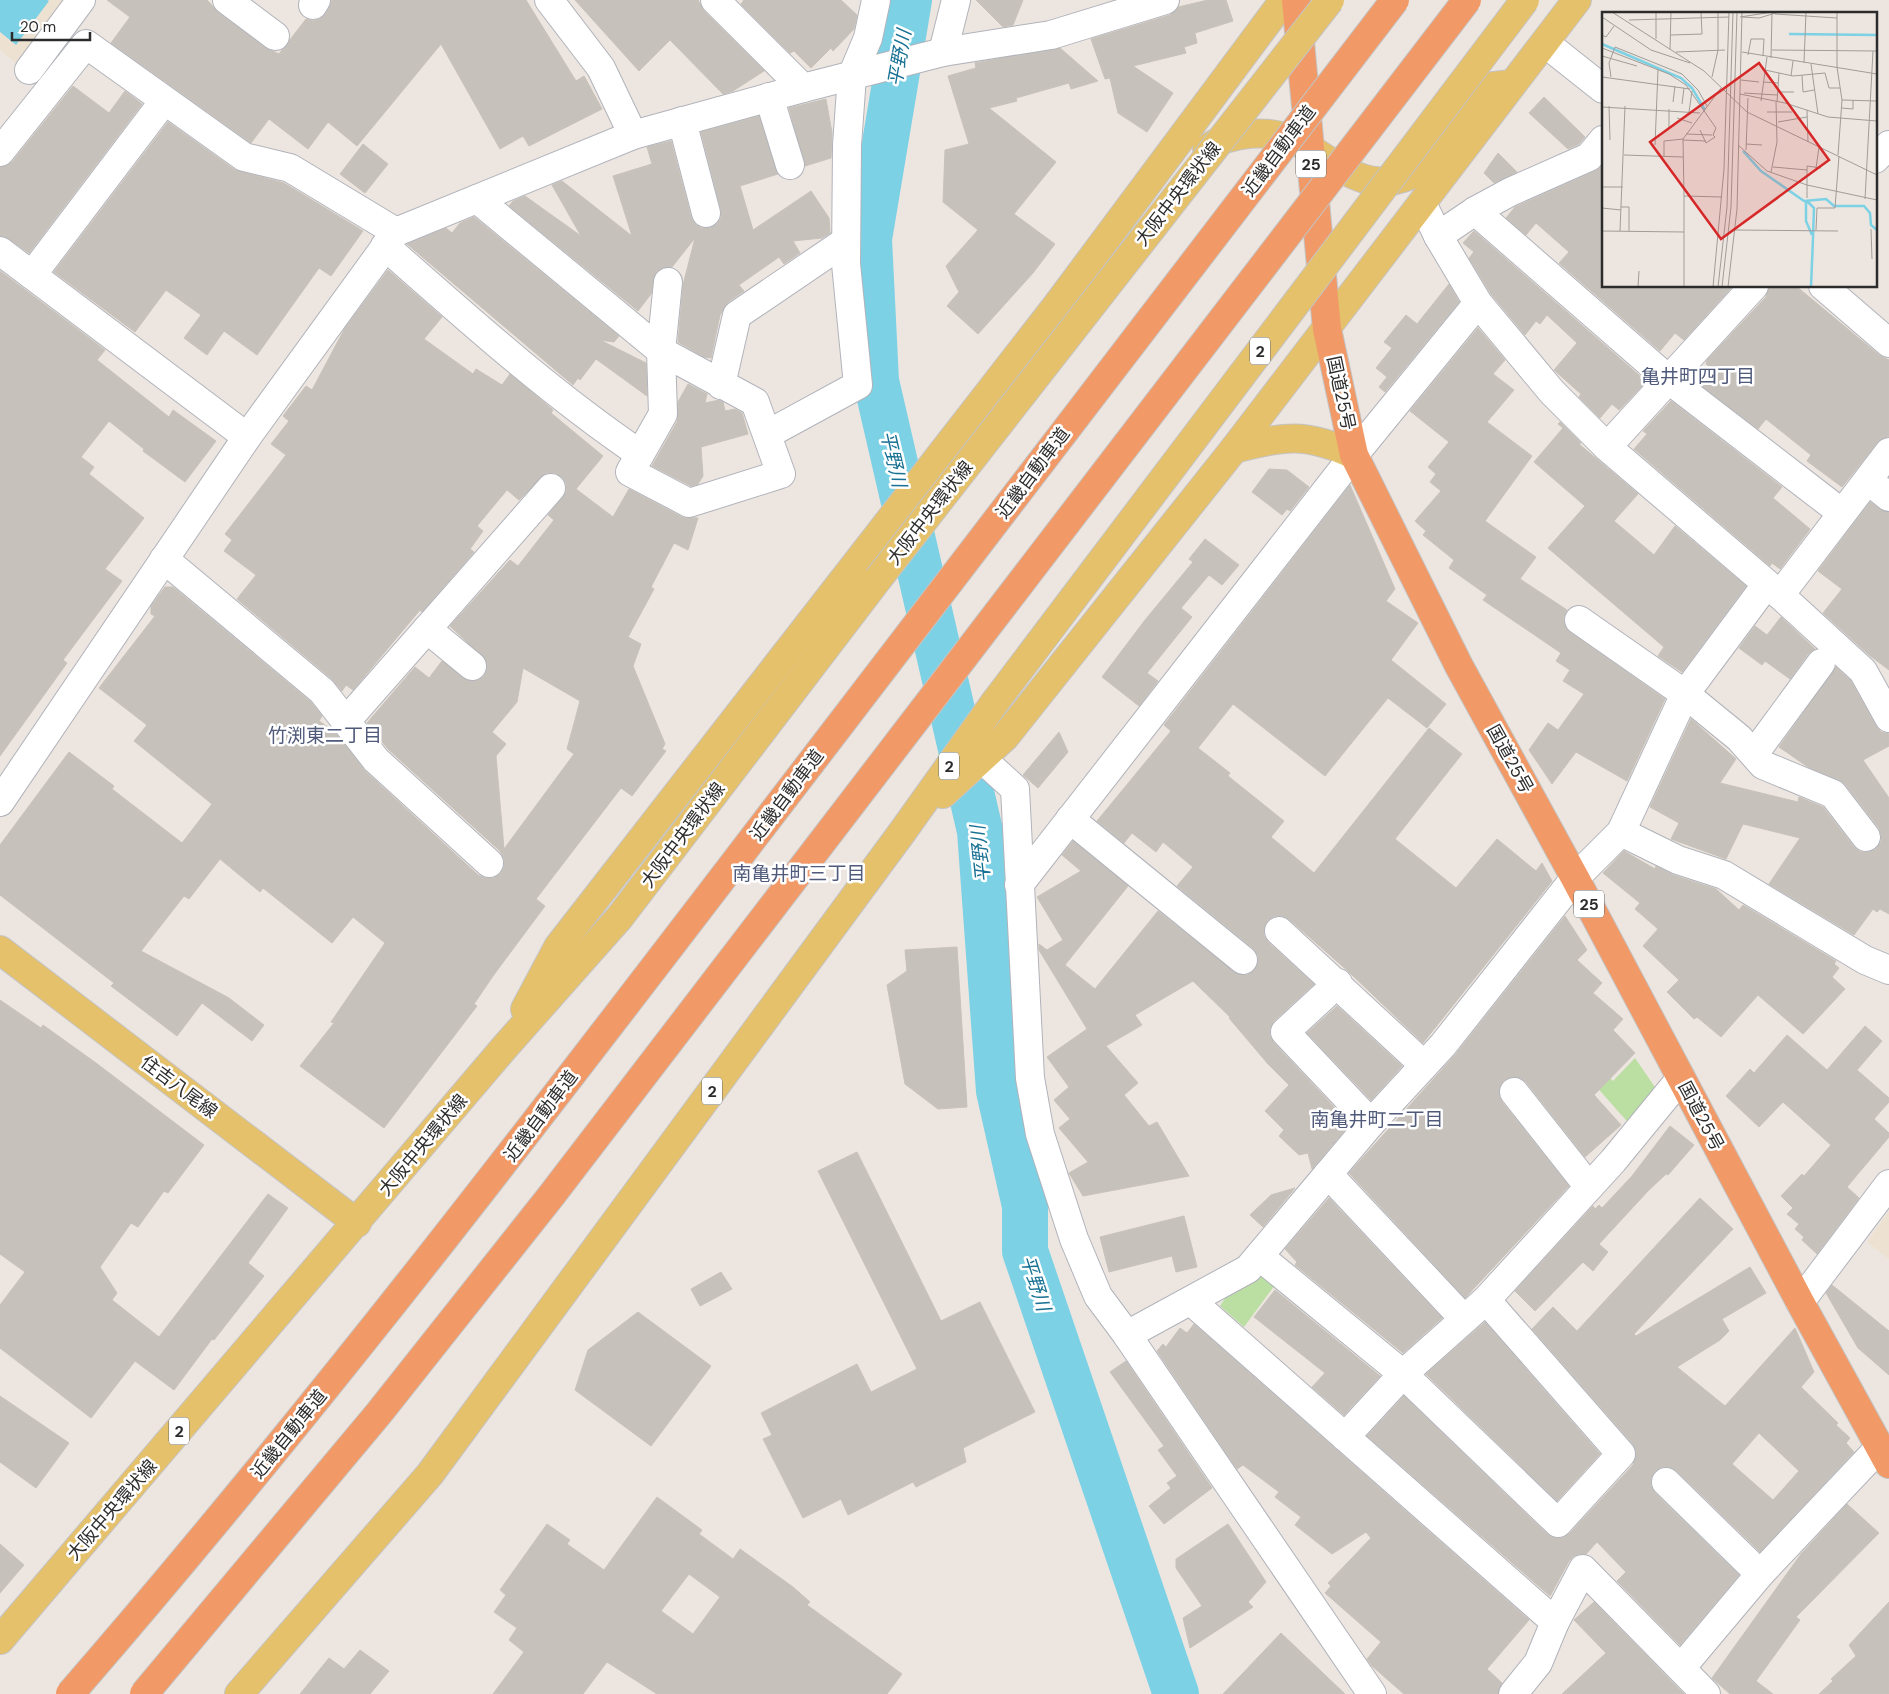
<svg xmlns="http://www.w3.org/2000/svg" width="1889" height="1694" font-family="'DM Sans','Noto Sans JP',sans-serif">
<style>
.education{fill:#ede2d1}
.green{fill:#bbdea2}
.water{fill:#7dd1e5}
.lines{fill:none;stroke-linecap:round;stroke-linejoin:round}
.river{stroke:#7dd1e5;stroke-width:46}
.building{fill:#c6c1bb;stroke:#c8c2ba;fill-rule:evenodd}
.minor-casing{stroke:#b1b3bb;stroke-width:30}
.major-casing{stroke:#c4c4c4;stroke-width:30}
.highway-casing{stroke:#c4c4c4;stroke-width:30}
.minor{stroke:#fff;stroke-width:28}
.major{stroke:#e6c16c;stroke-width:28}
.highway{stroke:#f19967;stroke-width:28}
.major-bridge-casing{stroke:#c4c4c4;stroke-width:30;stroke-linecap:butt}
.highway-bridge-casing{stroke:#c4c4c4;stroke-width:30;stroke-linecap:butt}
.major-bridge{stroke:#e6c16c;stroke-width:28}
.highway-bridge{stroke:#f19967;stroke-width:28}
.labels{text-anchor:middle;stroke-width:5;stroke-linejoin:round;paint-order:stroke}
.shield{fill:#fff;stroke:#6b6b6b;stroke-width:1}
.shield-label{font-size:16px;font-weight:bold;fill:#2c2c2c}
.street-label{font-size:18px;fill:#2c2c2c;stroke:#fff}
.water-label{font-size:19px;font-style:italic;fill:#197294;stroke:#fff}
.neighbourhood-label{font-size:19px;fill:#505a7a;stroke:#fff}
.inset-river{fill:none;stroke:#7dd1e5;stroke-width:2.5}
.inset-road{fill:none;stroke:#a09c98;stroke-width:1}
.view{fill:#d62828;fill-opacity:0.15;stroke:#d62828;stroke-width:2.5}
.inset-edge{fill:none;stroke:#2c2c2c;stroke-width:2.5}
</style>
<rect width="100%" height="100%" fill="#ede6e0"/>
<g class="education">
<path d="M0,0H69L29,53L16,63L0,50Z"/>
<path d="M1889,1211V1259L1867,1242Z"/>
</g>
<g class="green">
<path d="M1635,1058L1659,1093L1632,1127L1587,1076L1598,1066L1613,1081Z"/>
<path d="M1259,1272L1275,1285L1244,1327L1220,1306L1228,1294Z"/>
</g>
<path class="water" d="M0,0H47L49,1L16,45L0,32Z"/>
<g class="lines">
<path class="river" d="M909,0L869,239L876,381L980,831L999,1091L1025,1206V1251L1176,1694"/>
</g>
<g class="building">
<path d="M107,0H207L218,12L266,48L279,54L306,19L313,21L320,19L326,13L332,0H526L576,81L584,76L602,109L529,146L523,136L500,149L441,44L357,146L328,122L308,149L269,119L251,143L111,43L130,17Z"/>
<path d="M575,0H698L704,11L764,71L733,91L723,94L670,40L639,71Z"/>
<path d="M744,0H841L857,15L854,29L833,51L831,48L811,68L794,51L790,53L741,4Z"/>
<path d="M976,0H1023L1013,25L1003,27Z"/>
<path d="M1208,0H1226L1233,21L1195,33L1197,43L1184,47L1186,53L1133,66L1173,93L1147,132L1118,113L1110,78L1105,79L1091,39L1170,15L1178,7Z"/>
<path d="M1060,48L1098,81L1071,89L1069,83L1016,98L1017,101L989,108L1056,162L1014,214L1055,244L1033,273L978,334L947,306L959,292L946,266L978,230L943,202L945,150L969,144L948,76L976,68L975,63Z"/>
<path d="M73,86L109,113L125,91L142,104L29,253L9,239L0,236V167L12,162Z"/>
<path d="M1544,97L1585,137L1579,144L1568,149L1529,113Z"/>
<path d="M826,99L832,133L831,158L805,166L789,108Z"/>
<path d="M759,116L778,174L740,186L753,230L811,191L829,218L830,233L822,238L793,241L800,253L784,264L779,257L739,285L744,291L728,302L720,315L711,358L704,357L678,342L683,285L695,238L672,267L662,268L656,272L651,294L638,311L509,206L513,201L525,196L581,236L552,185L562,181L632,236L613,176L652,164L647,147L671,141L691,217L695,224L701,228H710L717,224L721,218V210L701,132Z"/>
<path d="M168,122L235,170L284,183L363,231L331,276L319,268L257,355L224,331L207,355L184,338L201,315L166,290L135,332L54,272Z"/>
<path d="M363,144L388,164L365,193L340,174Z"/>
<path d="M1498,153L1517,172L1494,183L1484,173Z"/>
<path d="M1603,165V286H1733L1684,340L1675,333L1660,351L1559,263L1569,252L1536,223L1526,235L1506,218L1515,207L1595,171Z"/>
<path d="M474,217L619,336L614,342L600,340L646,363L647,396L596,359L580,380L578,378L573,385L407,244L446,228L452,233L460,223Z"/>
<path d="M1474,231L1640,376L1639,378L1645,383L1619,410L1612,404L1600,418L1579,397L1581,394L1554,370L1577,343L1547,315L1540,324L1536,321L1525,335L1491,294L1469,258L1474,252L1463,243Z"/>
<path d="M388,270L442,317L424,339L473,374L476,369L502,385L510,374L553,410L551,413L603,456L576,489L613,517L629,489L682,517L698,518L688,550L674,543L651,587L654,589L628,637L641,644L633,666L665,744L662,749L666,751L632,796L621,788L536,899L545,906L493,976L474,1004L477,1006L384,1128L300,1066L334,1023L331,1022L385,943L353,917L332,943L263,888L260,892L220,859L189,899L184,896L141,951L229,998L264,1025L252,1041L202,1003L177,1036L111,986L114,983L0,895V845L69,752L114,786L112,789L182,843L212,804L134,741L147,725L99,688L155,616L151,614V606L165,587H173L311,702L322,716L319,721L335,732L365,771L478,875L485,878H493L501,873L504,867V859L500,851L388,749L367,723L415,667L429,678L442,661L469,681L478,680L484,676L487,668L486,660L450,626L510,560L518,566L554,520L548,515L566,492V483L562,477L555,473H546L519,500L507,490L477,526L483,531L470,549L474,552L422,612L420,610L353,690L346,685L342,691L332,679L237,599L256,575L224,551L232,540L225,534L286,455L271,444L289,421L283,416L306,386L312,390L345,328ZM523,668L580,701L567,749L574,754L504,849L496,756L506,744L492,732L517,702Z"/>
<path d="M0,271L105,350L97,360L169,417L173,410L216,441L185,482L143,451L144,449L109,421L81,457L94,467L89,474L144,518L105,569L122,581L63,660L67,663L0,756Z"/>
<path d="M1449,284L1459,302L1385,392L1379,387L1387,377L1376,368L1392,348L1384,342L1406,315L1417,324Z"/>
<path d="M1769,286H1796L1879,355L1889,360V436L1877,443L1842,487L1807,461L1811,455L1766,419L1758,429L1698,383L1711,368L1706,364L1707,360L1766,297Z"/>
<path d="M1478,328L1505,360L1493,374L1514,390L1487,422L1532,456L1485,521L1536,557L1520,579L1567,610L1563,619L1565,626L1570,632L1665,699L1627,781L1576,752L1552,784L1529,750L1548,723L1558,730L1584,694L1563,681L1570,670L1556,661L1561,653L1483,600L1487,595L1449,568L1454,560L1423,535L1426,531L1415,521L1441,491L1430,482L1436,474L1428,467L1449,442L1410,411Z"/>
<path d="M688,384L707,394L705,403L719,400L723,402L725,411L735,409L742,413L748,434L701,447L703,476L698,484L691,486L652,466L677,422L678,402Z"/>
<path d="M1671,401L1782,487L1773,498L1810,529L1780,569L1772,563L1770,566L1634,449L1647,434L1643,431Z"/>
<path d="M1560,422L1581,443L1579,444L1638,494L1614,521L1654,555L1675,526L1746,586L1682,672L1658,656L1664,647L1548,548L1585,506L1534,462L1563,428L1558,424Z"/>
<path d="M1269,469L1287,470L1309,487L1290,511L1287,509L1282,515L1252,492Z"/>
<path d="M1350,485L1395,589L1386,601L1418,623L1391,660L1446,704L1427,728L1388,698L1325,776L1233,704L1198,748L1230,773L1228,776L1284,821L1271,837L1314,873L1429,728L1462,754L1395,839L1456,888L1497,839L1536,871L1542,863L1552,881L1423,1043L1349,972L1290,920L1282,916H1274L1268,920L1264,928V936L1268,942L1314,984L1274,1021L1270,1028V1036L1274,1043L1350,1124L1312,1169L1308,1153L1299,1155L1279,1136L1284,1130L1265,1111L1289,1085L1268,1064L1229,1018L1230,1017L1193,981L1135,1015L1142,1025L1106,1046L1138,1083L1124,1095L1149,1126L1157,1122L1189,1176L1083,1196L1069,1173L1088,1162L1059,1128L1070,1119L1054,1100L1069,1087L1047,1057L1087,1029L1039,950V944L1047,950L1063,940L1037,897L1081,871L1062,855L1073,841L1128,886L1065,965L1095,989L1158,911L1234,972L1240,975H1248L1255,969L1258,963V955L1253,948L1177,886L1193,867L1163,842L1156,852L1132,833L1124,843L1097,821L1171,731L1164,725Z"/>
<path d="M1870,502L1880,509L1889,512V670L1869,655L1823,613L1842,589L1818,571Z"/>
<path d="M1205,539L1239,565L1222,585L1209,575L1181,608L1192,617L1147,673L1158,681L1139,706L1102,677L1145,620L1193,562L1189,559Z"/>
<path d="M1781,617L1815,649L1808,654L1790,679L1765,661L1762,665L1739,648L1755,626L1767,635Z"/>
<path d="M1836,667L1851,681L1876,726L1881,732L1889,734V746L1863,760L1889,798V914L1880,909L1877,912L1873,909L1854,935L1769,884L1800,838L1743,824L1726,859L1671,839L1679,823L1650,807L1691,719L1736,759L1720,783L1798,802L1799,797L1823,807L1854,847L1860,852H1869L1875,850L1881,842V834L1879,828L1845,784L1808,767L1779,747Z"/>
<path d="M1059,732L1068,752L1038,788L1023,775Z"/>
<path d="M1624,851L1655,869L1656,866L1673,875L1716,889L1739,910L1743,905L1836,961L1834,964L1839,968L1832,977L1845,989L1803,1034L1758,995L1721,1037L1697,1017L1694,1019L1667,992L1679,980L1643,946L1658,929L1635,909L1640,903L1603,873Z"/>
<path d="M1565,916L1587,950L1577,960L1602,983L1593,993L1623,1019L1613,1030L1635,1053L1594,1095L1621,1125L1585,1157L1526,1082L1520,1078L1512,1077L1504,1080L1500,1086L1499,1094L1502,1102L1569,1186L1465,1298L1349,1173L1455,1055Z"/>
<path d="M957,947L967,1107L938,1109L905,1084L887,985L907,971L905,950Z"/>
<path d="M0,1000L41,1028L43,1025L96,1063L204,1145L168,1193L164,1191L138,1227L131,1223L100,1267L117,1293L112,1300L159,1337L268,1194L288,1208L248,1263L264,1276L214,1340L212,1339L174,1390L135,1361L91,1418L0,1348V1305L25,1272L0,1254Z"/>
<path d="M1337,1006L1402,1066L1371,1100L1307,1033Z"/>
<path d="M1865,1026L1882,1041L1857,1070L1889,1098V1102L1874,1119L1889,1133V1137L1847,1187L1859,1198L1817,1254L1802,1240L1804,1237L1795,1229L1799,1224L1787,1214L1793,1208L1781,1196L1802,1174L1804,1176L1831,1145L1783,1102L1759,1127L1726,1096L1750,1069L1754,1073L1787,1035L1827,1070Z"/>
<path d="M1670,1126L1694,1145L1668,1175L1666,1174L1648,1191L1599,1244L1608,1252L1593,1271L1583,1262L1535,1311L1515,1291L1593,1206L1595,1209L1599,1205L1602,1208L1632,1176Z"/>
<path d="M857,1152L941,1321L980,1302L1035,1412L963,1448L966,1462L916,1487L913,1482L848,1515L841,1499L803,1518L763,1439L772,1435L761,1413L857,1364L871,1392L917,1369L818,1171Z"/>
<path d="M1295,1188L1263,1227L1250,1215L1271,1195Z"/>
<path d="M1329,1198L1442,1318L1403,1353L1295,1265L1297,1262L1285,1249Z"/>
<path d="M1700,1198L1733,1229L1634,1334L1636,1336L1750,1267L1766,1293L1722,1319L1729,1331L1720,1340L1677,1367L1725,1406L1795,1328L1814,1372L1801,1387L1838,1423L1836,1425L1850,1438L1846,1443L1854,1452L1760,1552L1677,1471L1669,1467H1662L1655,1471L1651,1479V1486L1655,1493L1739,1575L1680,1645L1617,1581L1626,1572L1597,1542L1586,1554L1574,1556L1569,1561L1550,1596L1367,1436L1404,1396L1547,1534L1555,1538H1563L1569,1534L1633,1465L1636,1451L1633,1444L1532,1329L1553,1307L1577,1331ZM1759,1433L1799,1471L1773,1500L1732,1464Z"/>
<path d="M1184,1216L1197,1267L1176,1272L1172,1256L1109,1272L1100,1237Z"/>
<path d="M721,1272L732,1289L700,1306L691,1289Z"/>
<path d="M1832,1285L1889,1331V1375L1858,1348L1826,1293Z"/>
<path d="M1275,1290L1380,1376L1344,1415L1312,1387L1325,1373L1254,1317Z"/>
<path d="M638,1312L711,1366L651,1446L575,1390L588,1350Z"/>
<path d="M1485,1322L1600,1454L1557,1501L1426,1374Z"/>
<path d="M1194,1324L1529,1620L1487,1669L1502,1683L1498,1694H1404L1372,1666L1367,1659L1381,1642L1325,1593L1331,1586L1328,1583L1371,1538L1366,1532L1332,1554L1295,1525L1301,1517L1275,1497L1279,1492L1243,1465L1237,1469L1157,1351L1163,1344L1166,1347L1180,1328L1187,1333Z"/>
<path d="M1126,1361L1212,1488L1164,1524L1149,1506L1171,1488L1167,1483L1177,1476L1158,1450L1164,1446L1110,1372Z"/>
<path d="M0,1396L69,1443L36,1488L0,1462Z"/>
<path d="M657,1497L702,1530L699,1534L733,1559L740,1549L793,1587L810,1602L807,1605L902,1674L887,1694H657L607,1662L583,1694H493L524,1652L509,1640L517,1628L494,1612L506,1595L500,1590L547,1524L570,1540L567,1544L604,1570ZM689,1574L720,1597L693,1634L661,1611Z"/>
<path d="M1847,1504L1879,1533L1796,1617L1800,1620L1756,1681L1773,1694H1730L1712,1678L1801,1554Z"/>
<path d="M1228,1524L1266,1582L1248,1602L1253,1607L1190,1648L1183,1618L1202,1606L1176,1568V1559Z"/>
<path d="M0,1544L24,1565L0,1593Z"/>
<path d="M1594,1602L1684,1694H1562L1606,1653L1574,1620Z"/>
<path d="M1889,1602V1694H1819L1833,1681L1831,1679L1856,1656L1849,1645Z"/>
<path d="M1281,1633L1345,1694H1223Z"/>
<path d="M360,1650L389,1671L370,1694H300L329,1658L344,1669Z"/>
</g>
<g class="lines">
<g class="minor-casing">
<g id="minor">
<path d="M227,0L275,36"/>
<path d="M549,0L601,68L633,135"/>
<path d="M715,0L803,88"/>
<path d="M313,5L316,0"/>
<path d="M1545,43L1603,89"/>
<path d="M943,52L956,0"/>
<path d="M29,70L81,0"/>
<path d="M769,97L790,165"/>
<path d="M682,121L706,213"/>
<path d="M0,152L86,44L244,157L290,168L396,232"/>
<path d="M1875,159L1889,145"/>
<path d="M477,199L661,351L755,402L781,474L689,503L630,472L663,414L661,351L668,282"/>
<path d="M1422,203L1438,236L1478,303L1552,392L1607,447L1780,595L1863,671L1889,718"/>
<path d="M1475,211L1668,379L1842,513"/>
<path d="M1438,236L1475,211L1510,192L1589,157L1603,140"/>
<path d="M385,246C468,319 549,392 640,454"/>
<path d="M0,251L247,437"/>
<path d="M32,275L164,101"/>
<path d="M1823,286L1889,343"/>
<path d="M721,385L737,315L846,241"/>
<path d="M768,434L858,385L846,264L847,145L852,76L868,38L876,0"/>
<path d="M1607,447L1754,286"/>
<path d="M1868,480L1889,497"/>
<path d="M164,559L322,691L376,760L489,863"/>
<path d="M1780,595L1889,452"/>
<path d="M1579,620L1685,694L1739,738L1763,765L1833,794L1866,837"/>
<path d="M427,629L472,666"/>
<path d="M347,720L551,488"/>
<path d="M1754,754L1821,663"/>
<path d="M982,759L1015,789L1030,1078L1040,1134L1074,1239L1098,1296L1127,1335L1372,1694"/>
<path d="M0,802L247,437L396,232L633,135L803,88L943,52L1051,35L1165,0"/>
<path d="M1070,819L1243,960"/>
<path d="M1621,832L1678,860L1724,875L1865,960L1889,970"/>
<path d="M1019,885L1354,455L1478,303"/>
<path d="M1279,931L1424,1065"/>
<path d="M1338,983L1285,1032L1371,1123"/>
<path d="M1514,1092L1589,1187"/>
<path d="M1328,1174L1464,1319"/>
<path d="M1259,1256L1403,1374L1558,1523L1621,1454L1486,1300"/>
<path d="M1191,1301L1555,1622"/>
<path d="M1800,1302L1889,1184"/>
<path d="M1127,1335L1248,1269L1371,1123L1443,1045L1575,878L1621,832L1685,694L1766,585"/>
<path d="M1345,1437L1403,1374L1486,1300L1613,1161L1681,1078"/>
<path d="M1666,1482L1760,1574"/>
<path d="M1681,1668L1760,1574L1880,1447"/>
<path d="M1513,1694L1538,1663L1555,1622L1583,1569L1706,1694"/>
</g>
</g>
<g class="major-casing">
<g id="major">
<path d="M1207,149C1230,131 1270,129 1296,141C1336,161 1363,196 1411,175L1476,88L1512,84"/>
<path d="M1234,449C1282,436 1307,432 1354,455"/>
<path d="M943,794L1005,737L1234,449L1577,0"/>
<path d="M0,950L357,1223"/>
<path d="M525,1009L558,947L1057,305L1284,0"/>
<path d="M0,1640L504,1048L620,917L878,579"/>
<path d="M239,1694L430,1474L903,831L995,702"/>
</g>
</g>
<g class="highway-casing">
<path id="highway" d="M1296,0L1327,329L1354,455L1459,666L1575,878L1800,1302L1889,1464"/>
</g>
<use href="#minor" class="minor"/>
<use href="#major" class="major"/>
<use href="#highway" class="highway"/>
<g class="major-bridge-casing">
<g id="major-bridge">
<path d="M878,579L1330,0"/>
<path d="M995,702L1525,0"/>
</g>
</g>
<g class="highway-bridge-casing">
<g id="highway-bridge">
<path d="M70,1694C309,1419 530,1130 751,841C966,561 1180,280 1395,0"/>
<path d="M144,1694L379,1413L551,1196L1467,0"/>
</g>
</g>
<use href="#major-bridge" class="major-bridge"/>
<use href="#highway-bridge" class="highway-bridge"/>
</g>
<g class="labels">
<g class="shield">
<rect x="1296" y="150.5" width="30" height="27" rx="4"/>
<rect x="1250" y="337.5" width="20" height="27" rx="4"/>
<rect x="939" y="752.5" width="20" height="27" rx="4"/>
<rect x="1574" y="890.5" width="30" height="27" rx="4"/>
<rect x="702" y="1077.5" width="20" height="27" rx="4"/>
<rect x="169" y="1417.5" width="20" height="27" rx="4"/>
</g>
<g class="shield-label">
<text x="1311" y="170">25</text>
<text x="1260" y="357">2</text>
<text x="949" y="772">2</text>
<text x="1589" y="910">25</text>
<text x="712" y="1097">2</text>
<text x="179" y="1437">2</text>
</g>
<g class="street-label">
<text transform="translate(1279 151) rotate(-53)" y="6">近畿自動車道</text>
<text transform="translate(1178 194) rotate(-52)" y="6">大阪中央環状線</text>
<text transform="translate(1341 393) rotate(78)" y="6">国道25号</text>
<text transform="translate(1033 473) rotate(-53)" y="6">近畿自動車道</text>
<text transform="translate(930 513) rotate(-52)" y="6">大阪中央環状線</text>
<text transform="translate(1510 759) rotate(61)" y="6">国道25号</text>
<text transform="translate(787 795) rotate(-53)" y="6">近畿自動車道</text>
<text transform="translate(683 835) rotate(-53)" y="6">大阪中央環状線</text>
<text transform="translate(179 1087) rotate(37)" y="6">住吉八尾線</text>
<text transform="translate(541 1116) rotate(-53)" y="6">近畿自動車道</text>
<text transform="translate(1701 1116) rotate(62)" y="6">国道25号</text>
<text transform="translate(423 1145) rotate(-50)" y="6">大阪中央環状線</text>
<text transform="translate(289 1434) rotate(-51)" y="6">近畿自動車道</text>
<text transform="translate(112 1510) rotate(-49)" y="6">大阪中央環状線</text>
</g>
<g class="water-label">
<text transform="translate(899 58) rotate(-80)" y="7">平野川</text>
<text transform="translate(894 459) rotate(77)" y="7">平野川</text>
<text transform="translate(980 854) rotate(-96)" y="7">平野川</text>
<text transform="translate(1036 1283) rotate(72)" y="7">平野川</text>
</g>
<g class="neighbourhood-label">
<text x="1698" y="383">亀井町四丁目</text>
<text x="325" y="742">竹渕東二丁目</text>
<text x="799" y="880">南亀井町三丁目</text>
<text x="1377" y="1126">南亀井町二丁目</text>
</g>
</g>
<g transform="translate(1602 12)">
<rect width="275" height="275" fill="#ede6e0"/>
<path class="inset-river" d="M187,22L275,23M0,32L79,66L90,76L103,98M141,139L159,159L202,189L224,187L232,194H262L268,201L269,213L275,218M204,189V209L210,223M205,189L212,196L211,226M209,275L211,226"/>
<path class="inset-road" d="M10,0L102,59L145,100L275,163M54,0V27M235,0V55L240,88L236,143M173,2L235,6M0,5L49,38L88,51M138,5L171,0M140,5L157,6L177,0M27,8L127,5M0,23L4,25L12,14M69,23L100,22L99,0M0,36L67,62L84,73L114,116L111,123L113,125L104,131L98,118M68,37L69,0M170,38L275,39M74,40L123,38M140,40L275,62M146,43L149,27H162L161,44M0,44L35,54M169,46L170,0M202,51L204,0M209,52L216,102M163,58L191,64L223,61L227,76H238M200,63L201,80L212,78M189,64L191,49M0,65L88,77M9,65L7,51L13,35L80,62L96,78L105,94M110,65L116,38V0M139,68L157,70M161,70L176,71M176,80H192M142,81L175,83M138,82L183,91L226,105L275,109M240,88L275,89M159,89L165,45M71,90L73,74M175,90L177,61M80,92L82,76M7,94L8,128M0,95L98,101M240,96L251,97V88M205,98L206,130M87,100L90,79M165,100H190M75,106L90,111M176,110L205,105M67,117V97M84,122L110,123M81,128L104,129M144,132L160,133M53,133L56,58M136,133L165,159L205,173L275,188M144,138L146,86M22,143L81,145M62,144V129L81,127M171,155L205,158M214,156L217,135M169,160L175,130L174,90M0,175H21M82,184L81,127L119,76M205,186V154L219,156M263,187L271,39M19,195H27V219M0,196L19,198M269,217L270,247M133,218L236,219M214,218L215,196H233L237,144M0,219L82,220M18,219L23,94M36,275L37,259M82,275V184L120,185M111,275L122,157L127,0M116,275L125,195L131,0M120,275L129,195L135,0M126,275L135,197L140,0"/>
<path class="view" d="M157,51L227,148L119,227L48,130Z"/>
<rect width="275" height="275" class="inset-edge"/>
</g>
<path d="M12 32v8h78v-8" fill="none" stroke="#2c2c2c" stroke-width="2.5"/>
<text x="20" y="32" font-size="15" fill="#2c2c2c" stroke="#ffffff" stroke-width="4" paint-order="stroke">20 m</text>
</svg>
